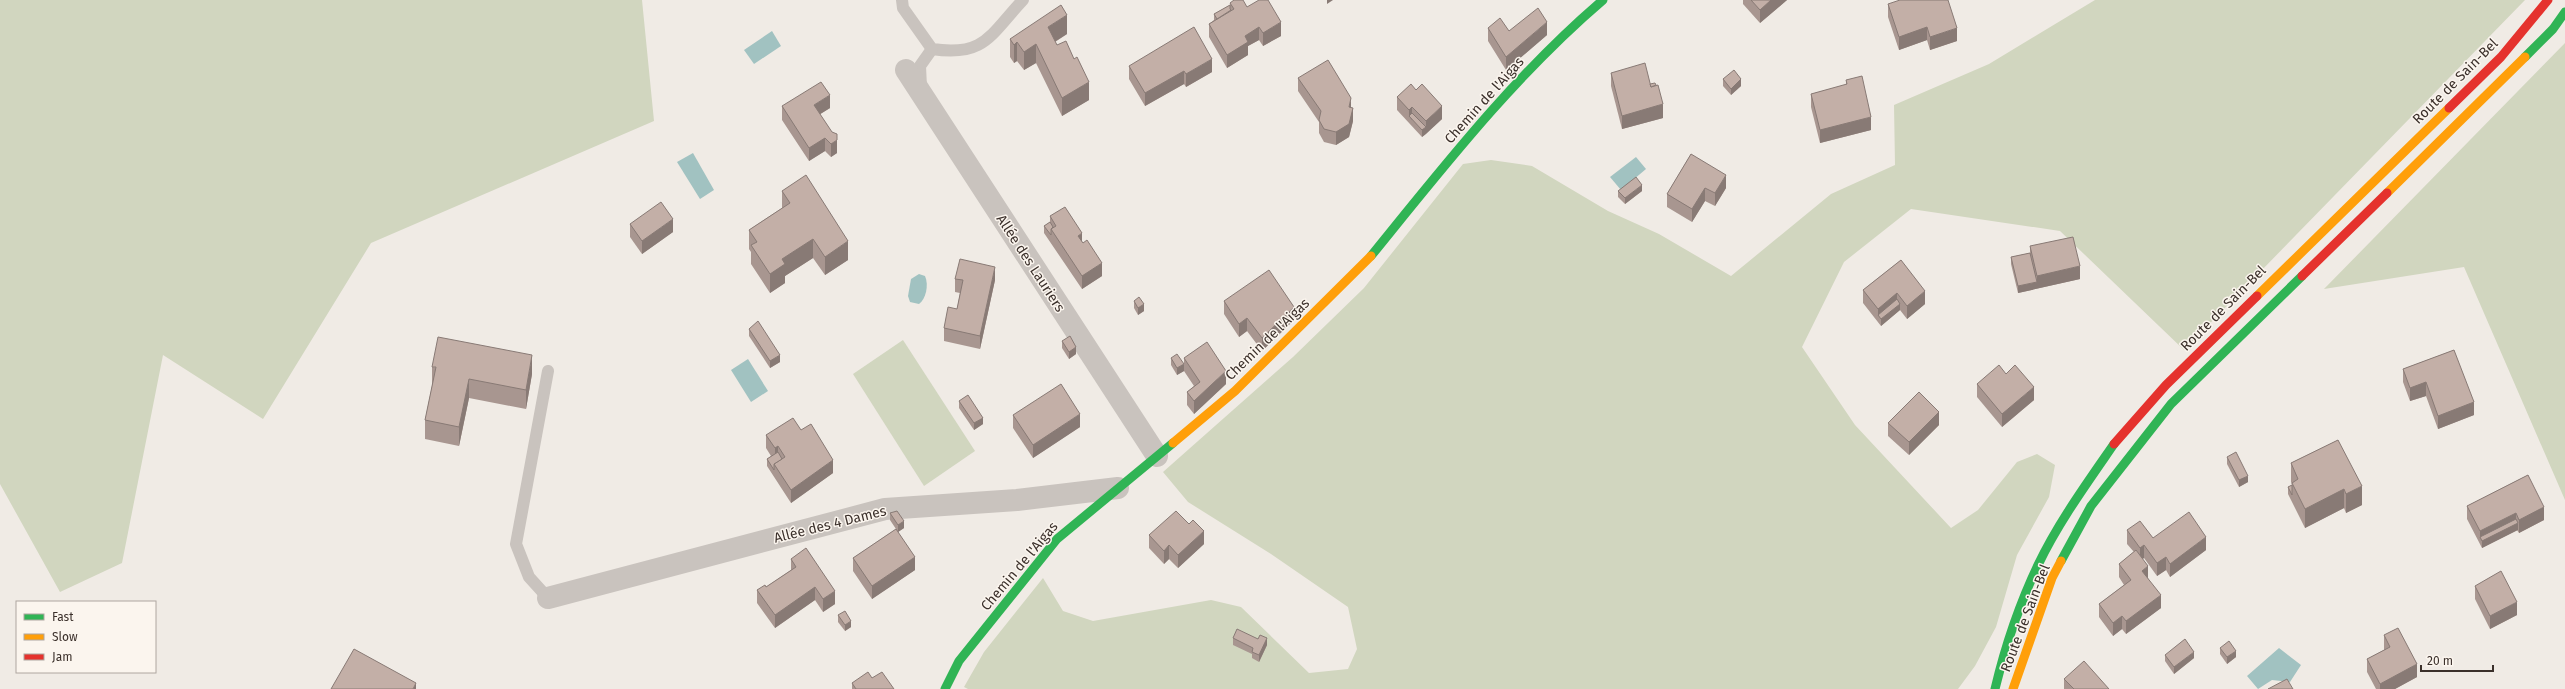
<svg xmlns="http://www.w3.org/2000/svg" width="2565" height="689" font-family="'Fira Sans',sans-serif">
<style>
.green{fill:#d1d6bf}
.water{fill:#a1c2c1}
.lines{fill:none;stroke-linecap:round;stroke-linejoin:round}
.lane{stroke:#c9c3be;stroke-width:12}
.street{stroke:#c9c3be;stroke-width:22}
.fast{stroke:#30b455;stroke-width:9}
.slow{stroke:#ff9f0a;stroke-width:9}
.jam{stroke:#e5322d;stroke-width:9}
.wall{fill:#a89690}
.shaded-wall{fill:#887a75}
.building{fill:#c3afa7;stroke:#887a75}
.labels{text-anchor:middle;stroke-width:3;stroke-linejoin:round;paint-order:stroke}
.street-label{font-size:14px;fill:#3b302b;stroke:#fbf5ee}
</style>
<rect width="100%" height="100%" fill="#f0ebe5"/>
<g class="green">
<path d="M0,0H642L654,121L371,243L263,419L163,355L122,563L60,592L0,484Z"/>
<path d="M2095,0H2525L2184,350L2060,231L1911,209L1844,262L1802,347L1855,425L1951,528L1978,510L2017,462L2037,454L2055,465L2049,497L2017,555L1996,627L1975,666L1958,689H968L964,687L984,652L1043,578L1063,611L1093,621L1211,600L1241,607L1309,673L1348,669L1357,649L1348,607L1271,554L1188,502L1163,472L1293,357L1364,288L1463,164L1491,160L1532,166L1608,211L1659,234L1731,276L1831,194L1895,165L1894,105L1989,64Z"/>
<path d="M2565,43V500L2464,267L2324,289Z"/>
<path d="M903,340L975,451L924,486L853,374Z"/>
</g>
<g class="water">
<path d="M772,31L781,46L754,64L744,50Z"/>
<path d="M693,153L714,190L700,199L677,162Z"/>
<path d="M1636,157L1646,169L1621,190L1610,177Z"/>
<path d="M919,274L925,276C929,285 926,299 919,304L910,302L908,296L911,279Z"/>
<path d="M748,359L768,391L751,402L731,370Z"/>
<path d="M2279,648L2301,665L2290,682L2272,680L2258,689L2247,676Z"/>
</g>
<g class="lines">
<g class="lane">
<path d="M902,0L903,8L932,49C985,57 990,35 1023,0"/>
<path d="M921,87L920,66L932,49"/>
<path d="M548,598L529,577L516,544L548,371"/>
</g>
<g class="street">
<path d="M906,70L1157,456"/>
<path d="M548,598L885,509L1017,500L1118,488"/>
</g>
<g class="fast">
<path d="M2525,57L2553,29L2565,12"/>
<path d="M1371,256C1444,166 1515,75 1603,0"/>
<path d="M2061,561L2091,506L2171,404L2302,276"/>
<path d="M945,689L959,661L1057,539L1173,443"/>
<path d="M1995,689C2005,647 2019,605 2038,565C2058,523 2087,483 2114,444"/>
</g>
<g class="slow">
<path d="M2387,193L2525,57"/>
<path d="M2257,296L2449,108"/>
<path d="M1173,443L1235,391L1371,256"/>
<path d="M2013,689L2052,578L2061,561"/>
</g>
<g class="jam">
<path d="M2449,108L2501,57L2548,0"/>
<path d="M2302,276L2387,193"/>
<path d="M2114,444L2166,385L2257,296"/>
</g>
</g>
<g class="wall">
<path d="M1743,0H1787L1760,23L1743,4Z"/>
<path d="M1230,3L1247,7L1281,36L1263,46L1259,40L1248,46V55L1227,68L1209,37V24L1214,20V14L1230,5Z"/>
<path d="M1888,4L1957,41L1930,50L1927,40L1899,50L1888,17Z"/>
<path d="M1488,28L1509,31L1547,35L1506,70L1488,41Z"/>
<path d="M1067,34L1055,42L1089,100L1062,116L1036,63L1024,70L1017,61L1014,63L1010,57V39Z"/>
<path d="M1129,66L1212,72L1186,87L1184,84L1145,106L1129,79Z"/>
<path d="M1611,73L1650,84L1663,118L1622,129L1611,86Z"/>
<path d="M1298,78L1351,108L1353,121L1349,137L1336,145L1324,142L1319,133V122L1298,91Z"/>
<path d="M1723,79L1741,86L1731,95L1723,86Z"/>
<path d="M1846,80L1871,130L1820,143L1811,107V94L1846,85Z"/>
<path d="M1397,97L1442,119L1422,137L1397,110Z"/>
<path d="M782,106L830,108L820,114L837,153L831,157L825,151L809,161L782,120Z"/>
<path d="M1691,154L1726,188L1715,206L1705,201L1692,222L1667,207V194Z"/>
<path d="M782,191L848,260L825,275L813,258L785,276V283L770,293L751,264V252L749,249V230L782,208Z"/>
<path d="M1618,191H1642L1625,204L1618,197Z"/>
<path d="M1050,216L1082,242L1102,276L1082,289L1044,233V226L1050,222Z"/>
<path d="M630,224L673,232L642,254L630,237Z"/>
<path d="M2030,246L2080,279L2018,293L2011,264V257L2030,253Z"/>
<path d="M1901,260L1925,304L1907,319L1900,310L1881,326L1863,303V290Z"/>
<path d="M955,279L995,280L980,349L944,341V328L957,309L960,293L955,292Z"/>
<path d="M1134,301L1144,311L1138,315L1134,308Z"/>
<path d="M1224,301L1294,320L1262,351L1247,331L1239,337L1224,314Z"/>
<path d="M749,329L780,362L770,368L749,336Z"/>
<path d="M1062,341L1076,354L1069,359L1062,348Z"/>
<path d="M2454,350L2474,415L2438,429L2426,396L2410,401L2403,382V369Z"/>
<path d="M1171,358L1184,371L1177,375L1171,365Z"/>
<path d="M1184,358L1226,384L1194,414L1187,405V392L1194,386L1184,371Z"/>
<path d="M432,367L532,374L526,409L469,398L459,446L425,439V420L432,386Z"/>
<path d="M1977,384L2034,400L2002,427L1977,397Z"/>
<path d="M959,401L983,424L974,430L959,408Z"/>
<path d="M1013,415L1080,427L1033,458L1013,428Z"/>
<path d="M1888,423L1939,425L1909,455L1888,436Z"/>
<path d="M801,430L833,473L791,503L767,466V459L771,456L766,448V435Z"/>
<path d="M2338,440L2362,505L2346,513L2344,508L2305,528L2288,494V487L2292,485L2291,482V463Z"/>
<path d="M2227,457L2248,482L2239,487L2227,464Z"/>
<path d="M2528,475L2544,520L2519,533L2517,530L2482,548L2467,519V506Z"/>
<path d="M890,513L904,528L898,532L915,570L872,599L853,571V558L896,529L890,520Z"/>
<path d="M2127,530L2153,538L2206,550L2170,577L2166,570L2157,576L2144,558L2142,559L2148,578L2161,608L2126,634L2122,629L2113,636L2099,617V604L2124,585L2119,577V564L2134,552L2127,544Z"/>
<path d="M1149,535L1204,544L1178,568L1169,559L1164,564L1149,548Z"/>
<path d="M791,559L835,604L823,612L815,600L775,628L757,603V590L766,587L791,570Z"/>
<path d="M2475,586L2517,615L2490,629L2475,599Z"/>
<path d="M838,615L851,627L845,631L838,622Z"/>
<path d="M2384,635L2417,677L2395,689H2376L2367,672V659L2384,650Z"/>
<path d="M1233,638L1267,645L1259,662L1252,658V654L1233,645Z"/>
<path d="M2220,648L2236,657L2227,664L2220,654Z"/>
<path d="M2165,655L2194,658L2174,674L2165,661Z"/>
<path d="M872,678L894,689H852V683Z"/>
<path d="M2064,679L2109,689H2064Z"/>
</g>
<g class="shaded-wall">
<path d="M1327,0H1333L1327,4Z"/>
<path d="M1771,0H1787L1760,23V10Z"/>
<path d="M1067,15V34L1048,46V27Z"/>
<path d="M1281,22V36L1263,46V33Z"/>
<path d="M1547,22V35L1506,70V57Z"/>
<path d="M1259,27V40L1248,46V55L1227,68V55L1245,36Z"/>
<path d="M1927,27V40L1899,50V37Z"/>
<path d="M1957,28V41L1930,50V37Z"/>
<path d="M1017,42V61L1014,63V45Z"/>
<path d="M1036,44V63L1024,70V52Z"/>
<path d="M1212,59V72L1186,87V74Z"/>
<path d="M1184,71V84L1145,106V93Z"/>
<path d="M1741,79V86L1731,95V89Z"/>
<path d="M1089,82V100L1062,116V98Z"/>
<path d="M830,95V108L814,118V105Z"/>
<path d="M1351,98V112L1349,107Z"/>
<path d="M1663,104V118L1622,129V116Z"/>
<path d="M1442,106V119L1426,134V121Z"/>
<path d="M1412,107V120L1409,116V110Z"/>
<path d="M1353,108V121L1349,137L1336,145V132Z"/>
<path d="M1871,117V130L1820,143V130Z"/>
<path d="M1426,127V134L1422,137V130Z"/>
<path d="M825,138V151L809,161V148Z"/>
<path d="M837,140V153L831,157V144Z"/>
<path d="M1726,175V188L1715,206V193Z"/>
<path d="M1642,185V191L1625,204V198Z"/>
<path d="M1705,188V201L1692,222V209Z"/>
<path d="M673,219V232L642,254V241Z"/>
<path d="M1082,233V246L1078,236Z"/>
<path d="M813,239V258L785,276V283L770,293V274L782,259Z"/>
<path d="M848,241V260L825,275V257Z"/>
<path d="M1102,263V276L1082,289V276Z"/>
<path d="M2080,266V279L2018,293V286L2037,282V276Z"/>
<path d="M995,267V280L980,349V336Z"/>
<path d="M1925,291V304L1907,319V306Z"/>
<path d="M1897,293V306L1878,315V309Z"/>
<path d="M1144,304V311L1138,315V308Z"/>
<path d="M1900,304V310L1881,326V319Z"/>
<path d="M1294,307V320L1262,351V338Z"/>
<path d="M1247,318V331L1239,337V324Z"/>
<path d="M1076,347V354L1069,359V352Z"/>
<path d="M532,355V374L526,409V390Z"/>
<path d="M780,355V362L770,368V361Z"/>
<path d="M1184,364V371L1177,375V368Z"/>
<path d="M1226,371V384L1194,414V401Z"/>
<path d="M469,379V398L459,446V427Z"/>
<path d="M2426,382V396L2410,401V388Z"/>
<path d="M2034,387V400L2002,427V414Z"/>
<path d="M2474,402V415L2438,429V416Z"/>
<path d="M1939,412V425L1909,455V442Z"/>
<path d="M1080,414V427L1033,458V445Z"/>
<path d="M983,418V424L974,430V423Z"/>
<path d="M778,446V459L775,461V448Z"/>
<path d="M833,460V473L791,503V490Z"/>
<path d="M2248,476V482L2239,487V480Z"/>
<path d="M2362,486V505L2346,513V494Z"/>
<path d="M2344,489V508L2305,528V509Z"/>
<path d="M2544,507V520L2519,533V520Z"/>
<path d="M2516,513V524L2518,523V530L2482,548V541L2480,537V544V531Z"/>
<path d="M904,521V528L898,532V525Z"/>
<path d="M1204,531V544L1178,568V555Z"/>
<path d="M2206,537V550L2170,577V564Z"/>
<path d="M1169,545V559L1164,564V551Z"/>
<path d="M2144,545V558L2140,561V548Z"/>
<path d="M915,557V570L872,599V586Z"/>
<path d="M2166,557V570L2157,576V563Z"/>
<path d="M2148,566V580L2142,571Z"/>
<path d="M815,587V600L775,628V615Z"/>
<path d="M835,591V604L823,612V599Z"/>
<path d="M2161,595V608L2126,634V621Z"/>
<path d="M2517,602V615L2490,629V616Z"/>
<path d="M2122,616V629L2113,636V623Z"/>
<path d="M851,621V627L845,631V625Z"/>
<path d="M1267,638V645L1259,662V655Z"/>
<path d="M2236,651V657L2227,664V657Z"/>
<path d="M2194,652V658L2174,674V667Z"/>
<path d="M2417,664V677L2395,689H2380V684Z"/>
<path d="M416,683V689H413Z"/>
</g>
<g class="building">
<path d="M1234,0H1243L1247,7L1259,0H1268L1281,22L1263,33L1259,27L1245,36L1248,42L1227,55L1209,24L1234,9L1230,3Z"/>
<path d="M1751,0H1771L1760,10Z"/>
<path d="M1900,0H1948L1957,28L1930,37L1927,27L1899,37L1888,4Z"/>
<path d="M1061,5L1067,15L1048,27L1057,45L1066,41L1074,59L1077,57L1089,82L1062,98L1036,44L1024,52L1017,42L1014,45L1010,39Z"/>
<path d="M1230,5V9L1231,10L1217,19L1214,14Z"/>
<path d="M1538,8L1547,22L1506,57L1488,28L1500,18L1509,31Z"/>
<path d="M1194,27L1212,59L1186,74L1184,71L1145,93L1129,66Z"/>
<path d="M1328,60L1351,98L1349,107L1353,108L1349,124L1336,132L1324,129L1319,120L1321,111L1298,78Z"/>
<path d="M1645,63L1651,87L1658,85L1663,104L1622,116L1611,73Z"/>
<path d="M1734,70L1741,79L1731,89L1723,79Z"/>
<path d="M1862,76L1871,117L1820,130L1811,94L1847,84L1846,80Z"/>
<path d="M821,82L830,95L814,105L832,132L837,134V140L831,144L825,138L809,148L782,106Z"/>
<path d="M1655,83L1656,85L1651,87L1650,84Z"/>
<path d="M1411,84L1416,90L1422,84L1442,106L1426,121L1412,107L1409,110L1397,97Z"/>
<path d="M1412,113L1426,127L1422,130L1409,116Z"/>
<path d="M1691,154L1726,175L1715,193L1705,188L1692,209L1667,194Z"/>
<path d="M806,175L848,241L825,257L813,239L782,259L785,264L770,274L751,245L757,242L749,230L790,203L782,191Z"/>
<path d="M1636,177L1642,185L1625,198L1618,191Z"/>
<path d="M661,202L673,219L642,241L630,224Z"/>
<path d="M1065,207L1082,233L1078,236L1083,243L1087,240L1102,263L1082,276L1051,229L1056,226L1050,216Z"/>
<path d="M1050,222L1053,227L1051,229V235L1044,226Z"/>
<path d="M2073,237L2080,266L2037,276L2030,246Z"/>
<path d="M2030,253L2037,282L2018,286L2011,257Z"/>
<path d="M960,259L995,267L980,336L944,328L948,307L957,309L963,280L955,279Z"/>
<path d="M1901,260L1925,291L1907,306L1897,293L1878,309L1863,290Z"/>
<path d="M1269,270L1294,307L1262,338L1247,318L1239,324L1224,301Z"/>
<path d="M1139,297L1144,304L1138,308L1134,301Z"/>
<path d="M1897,299L1900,304L1881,319L1878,315Z"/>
<path d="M758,321L780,355L770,361L749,329Z"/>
<path d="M1070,336L1076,347L1069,352L1062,341Z"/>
<path d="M438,337L532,355L526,390L469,379L459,427L425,420L436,367H432Z"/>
<path d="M1207,342L1226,371L1194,401L1187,392L1200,382L1184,358Z"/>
<path d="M2454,350L2474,402L2438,416L2426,382L2410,388L2403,369Z"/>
<path d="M1177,354L1184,364L1177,368L1171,358Z"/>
<path d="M1999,365L2006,374L2015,365L2034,387L2002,414L1977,384Z"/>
<path d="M1061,384L1080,414L1033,445L1013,415Z"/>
<path d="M1919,392L1939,412L1909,442L1888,423Z"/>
<path d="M968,395L983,418L974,423L959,401Z"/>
<path d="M793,418L801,430L811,424L833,460L791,490L774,464L785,457L778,446L775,448L766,435Z"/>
<path d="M2338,440L2362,486L2346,494L2344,489L2305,509L2292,483L2298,479L2291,463Z"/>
<path d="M778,452L782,459L774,464V470L767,459Z"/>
<path d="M2236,452L2248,476L2239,480L2227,457Z"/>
<path d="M2528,475L2544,507L2519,520L2516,513L2480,531L2467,506Z"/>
<path d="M2292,485V495L2288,487Z"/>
<path d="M897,511L904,521L898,525L890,513Z"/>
<path d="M1176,511L1189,524L1193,520L1204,531L1178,555L1169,545L1164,551L1149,535Z"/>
<path d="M2189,512L2206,537L2170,564L2166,557L2157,563L2144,545L2140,548L2127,530L2140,521L2153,538Z"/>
<path d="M2516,519L2518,523L2482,541L2480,537Z"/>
<path d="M896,529L915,557L872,586L853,558Z"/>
<path d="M806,548L835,591L823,599L815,587L775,615L757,590L765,585L766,587L796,567L791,559Z"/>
<path d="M2136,550L2148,566L2142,571L2161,595L2126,621L2122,616L2113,623L2099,604L2131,580L2119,564Z"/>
<path d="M2501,571L2517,602L2490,616L2475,586Z"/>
<path d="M845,611L851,621L845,625L838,615Z"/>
<path d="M2398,628L2417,664L2380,684L2367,659L2390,647L2384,635Z"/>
<path d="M1237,629L1258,639L1260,635L1267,638L1259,655L1252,652L1253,648L1233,638Z"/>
<path d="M2185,639L2194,652L2174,667L2165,655Z"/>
<path d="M2229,641L2236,651L2227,657L2220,648Z"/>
<path d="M354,649L416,683L413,689H331Z"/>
<path d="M2084,661L2109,689H2074L2064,679Z"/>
<path d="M868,672L872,678L882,672L894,689H856L852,683Z"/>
<path d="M2287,679L2293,689H2268Z"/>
</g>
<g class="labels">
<g class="street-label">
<text transform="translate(2455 81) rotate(-45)" y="5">Route de Sain-Bel</text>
<text transform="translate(1484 100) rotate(-48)" y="5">Chemin de l'Aigas</text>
<text transform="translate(1031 263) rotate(57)" y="5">Allée des Lauriers</text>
<text transform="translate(2223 308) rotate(-45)" y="5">Route de Sain-Bel</text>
<text transform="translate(1267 339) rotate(-44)" y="5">Chemin de l'Aigas</text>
<text transform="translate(830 524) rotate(-14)" y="5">Allée des 4 Dames</text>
<text transform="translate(1019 566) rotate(-50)" y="5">Chemin de l'Aigas</text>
<text transform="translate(2025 618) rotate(-69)" y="5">Route de Sain-Bel</text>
</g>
</g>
<rect x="16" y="601" width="140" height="72" fill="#fbf5ee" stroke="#aea6a0"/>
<rect x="24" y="614" width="20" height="6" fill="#30b455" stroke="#aea6a0"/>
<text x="52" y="621" font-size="12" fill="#3b302b">Fast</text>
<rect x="24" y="634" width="20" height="6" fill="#ff9f0a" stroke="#aea6a0"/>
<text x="52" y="641" font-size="12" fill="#3b302b">Slow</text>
<rect x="24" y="654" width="20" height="6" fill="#e5322d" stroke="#aea6a0"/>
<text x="52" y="661" font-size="12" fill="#3b302b">Jam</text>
<path d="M2421 665v6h72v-6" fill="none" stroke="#3b302b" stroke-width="2"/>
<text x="2427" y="665" font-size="12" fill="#3b302b" stroke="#fbf5ee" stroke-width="3" paint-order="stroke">20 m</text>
</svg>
